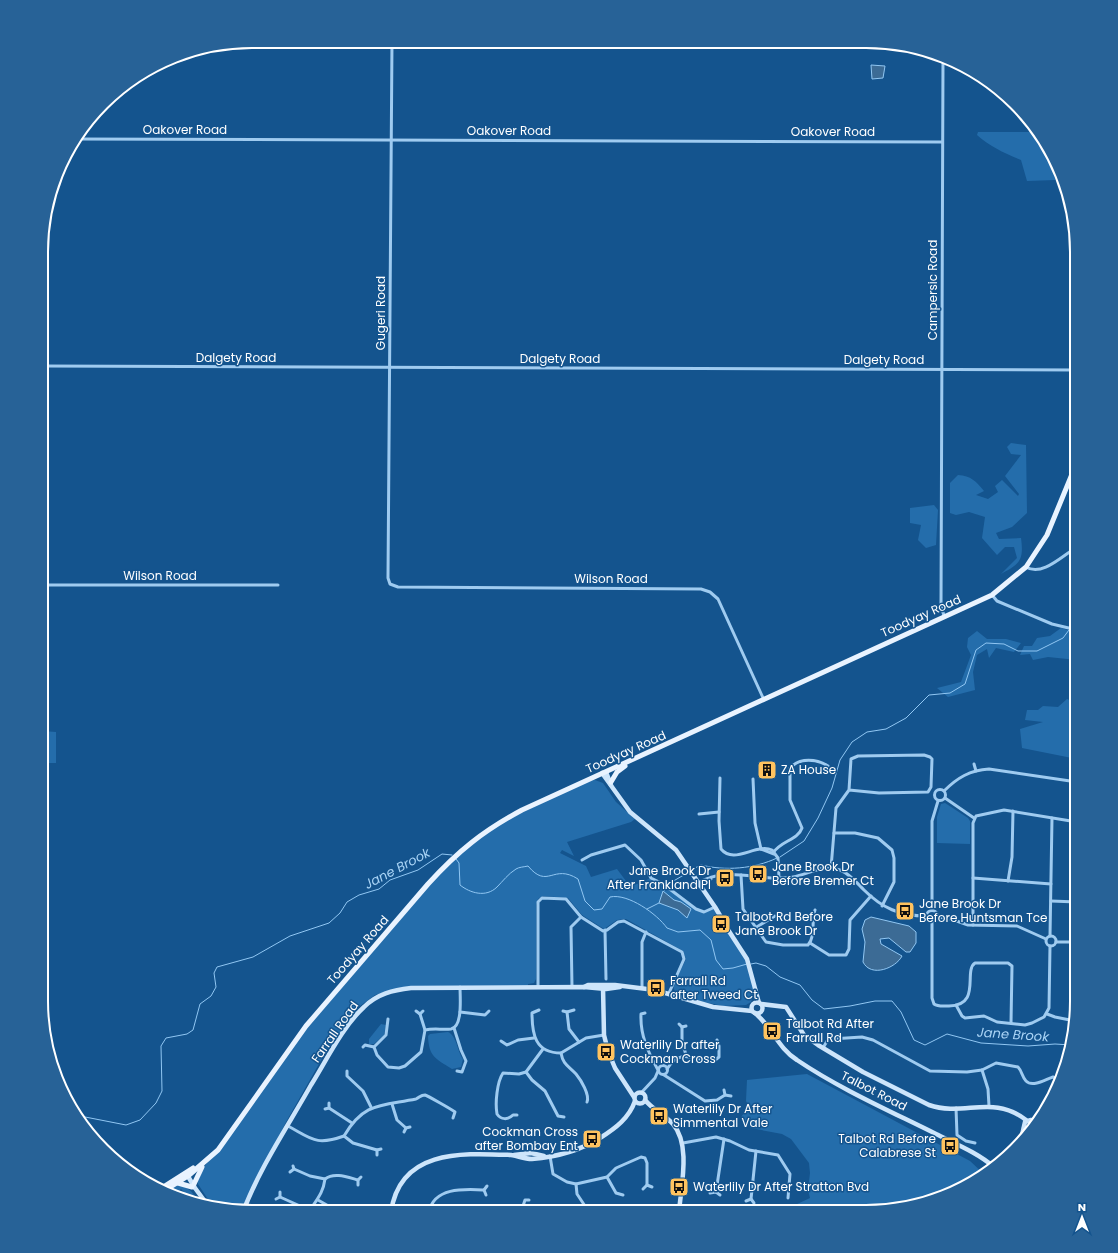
<svg xmlns="http://www.w3.org/2000/svg" width="1118" height="1253" font-family="Poppins,sans-serif">
<style>
.green{fill:#246dab}
.water{fill:#3c6b95;stroke:#91c7f3}
.lines{fill:none;stroke-linecap:round;stroke-linejoin:round}
.stream{stroke:#91c7f3;stroke-width:1}
.street{stroke:#9fcbf0;stroke-width:3}
.secondary{stroke:#cde5fb;stroke-width:4.5}
.primary{stroke:#e9f3ff;stroke-width:5}
.labels{text-anchor:middle;stroke-width:3;stroke-linejoin:round;paint-order:stroke}
.street-label{font-size:12px;fill:#fff;stroke:#14548e}
.poi-label{font-size:12px;fill:#fff;stroke:#14548e;text-anchor:start}
.water-label{font-size:13px;font-style:italic;fill:#abd5f7;stroke:#14548e}
.rim{fill:none;stroke:#fff;stroke-width:2}
</style>
<rect width="100%" height="100%" fill="#14548e"/>
<g class="green">
<path d="M978,132H1039L1055,162V180L1027,181L1021,160C1006,154 989,146 977,135Z"/>
<path d="M1011,443L1026,445L1027,513L1012,527L996,533L999,539L1021,538C1024,560 1020,564 1001,574L1017,558L1014,547H1005L997,555L982,538L985,517L969,512L956,515L950,513V483L958,475C971,476 976,481 984,491L976,495L988,499L998,492L995,486L1002,480L1018,496L1019,494L1005,476L1021,455L1011,454L1007,447Z"/>
<path d="M934,505L938,510L936,545L926,548L918,540L921,525L910,523V508Z"/>
<path d="M1061,628L1077,633L1070,643L1077,648V660L1048,657L1033,660L1030,654L1020,655L1024,646H1032L1037,638L1050,636Z"/>
<path d="M977,631L987,639H1006L1021,643L1014,652L996,648L989,658L987,649L977,655L973,672L975,690L948,697L937,688L961,682L971,655L967,647L968,638Z"/>
<path d="M1067,699L1077,703V759L1022,748L1020,729L1043,722L1025,720L1027,710H1038L1043,706L1058,707Z"/>
<path d="M42,731L56,732V763H43Z"/>
<path d="M595,780L603,783L616,802L635,819L631,822L567,842L574,856L562,850L560,853L586,866L591,877L617,869L626,881L637,884L651,878L701,912L713,908L742,949L756,987L751,1002L746,1005L723,1006L703,1002L675,992L673,986L686,959L683,951L626,919L617,920L604,929L582,915L568,898L543,896L538,899L536,905V979L534,983L528,984V986L391,990L375,995L360,1006L324,1055L286,1122L241,1212L213,1207L198,1184V1180L204,1167L280,1061L428,884L487,830L586,781Z"/>
<path d="M945,803L968,818L970,821V844L937,843V817L941,804Z"/>
<path d="M381,1024L386,1025L384,1035L374,1044H369V1039Z"/>
<path d="M448,1032C457,1036 457,1051 463,1059L461,1067L452,1069C435,1058 429,1057 428,1036L430,1034Z"/>
<path d="M807,1074L970,1161L985,1175L933,1201L879,1212H841L840,1206L826,1212H774V1208L795,1205L810,1198L808,1190L810,1173L809,1163L791,1139L782,1134L751,1128L741,1117L749,1107L746,1101L747,1080Z"/>
<path d="M178,1184C186,1187 194,1191 196,1200L195,1204L181,1189L174,1195L166,1192Z"/>
</g>
<g class="water">
<path d="M871,65L885,66L883,78L872,79Z"/>
<path d="M663,891L674,900L681,902L691,909L687,918L678,910L659,903Z"/>
<path d="M871,917L909,926L916,932V943L910,952H906L889,938L880,939L881,944L902,956C896,968 871,978 863,962L865,942L862,929L865,920Z"/>
</g>
<g class="lines">
<g class="stream">
<path d="M1070,627L1077,617"/>
<path d="M780,857L804,841L818,818L832,788L840,760L852,742L867,732L886,729L906,718L929,695L950,693L965,684L976,650L986,643L1004,644L1018,651H1037L1063,638L1069,630"/>
<path d="M456,859L459,863L460,885C470,893 486,898 497,887C503,881 508,874 516,869C519,867 524,867 528,866C548,890 553,863 578,879L585,901L594,910L602,909L610,897C628,893 657,914 667,928L678,932L700,930L711,940L716,960L723,969L733,968L747,964"/>
<path d="M691,870L701,865C725,871 754,869 777,858"/>
<path d="M664,891L670,883L689,872"/>
<path d="M647,909L659,903"/>
<path d="M751,964L756,963L766,966L780,977L800,985L812,1000L824,1009L850,1006L875,1001H892L901,1012L914,1040L925,1045L947,1034L981,1043L1028,1046L1055,1044L1071,1045"/>
<path d="M75,1115L126,1125L140,1120L156,1103L162,1091L161,1046L166,1038L187,1034L193,1030L200,1004L211,996L216,987L214,973L217,967L253,957L290,936L329,923L340,913L347,902L359,895L379,889L390,880L418,870L442,854L452,855"/>
</g>
<g class="street">
<path d="M392,41L388,578L390,584L398,587L701,589L710,592L718,599L764,700"/>
<path d="M943,60L941,605L944,616"/>
<path d="M76,139L942,142"/>
<path d="M43,366L1077,370"/>
<path d="M1026,567C1042,577 1062,556 1077,547"/>
<path d="M42,585H278"/>
<path d="M992,595L997,601L1052,624L1077,630"/>
<path d="M974,764L976,771"/>
<path d="M720,778L719,821L721,849C734,865 756,843 772,850L778,858L779,878"/>
<path d="M753,779L755,823L761,849"/>
<circle cx="940" cy="795" r="5.5"/>
<path d="M944,791C957,778 970,770 989,769L1077,782"/>
<path d="M945,798L974,818"/>
<path d="M699,814L719,812"/>
<path d="M834,833H855L878,838L892,850L894,858V882L882,906"/>
<path d="M761,849L774,854"/>
<path d="M773,853C780,841 798,840 802,828L790,800V768C800,757 817,759 828,766"/>
<path d="M582,860L591,855L625,845L641,860L651,878L663,884L696,909L704,912L715,907"/>
<path d="M831,868L836,808L849,790L851,759L858,756L924,755L930,757L932,759L931,787L928,792L879,793L849,790"/>
<path d="M741,875L743,909L766,942L783,945H808C816,936 811,921 815,910"/>
<path d="M973,878L1051,884"/>
<path d="M1008,881L1012,857L1013,811"/>
<path d="M697,884C725,864 762,883 793,877C809,874 823,864 840,870C850,874 856,882 864,890C882,908 900,916 926,916"/>
<path d="M698,886L711,879"/>
<path d="M1051,901L1077,902"/>
<path d="M932,910V821L938,801"/>
<circle cx="932" cy="916" r="5.5"/>
<path d="M937,917L951,919L968,925L1017,926L1046,939"/>
<path d="M932,922V998L934,1004C938,1007 943,1006 949,1006C982,1005 963,971 975,963H1008L1012,966L1011,1023"/>
<path d="M973,925V823L976,816L1004,810L1077,822"/>
<path d="M755,928L775,916"/>
<path d="M605,930L606,979"/>
<circle cx="1051" cy="941" r="5"/>
<path d="M1050,936L1052,818"/>
<path d="M1056,942H1077"/>
<path d="M810,943L829,955H846L849,949L850,920L871,896"/>
<path d="M538,987V902L542,898L566,899L581,917L603,931L607,930L618,922L624,921L682,952L684,959L669,993"/>
<path d="M572,987L571,927L581,917"/>
<path d="M642,988V942L646,932"/>
<path d="M956,1005L962,1016L965,1018L984,1016L997,1022L1025,1025L1032,1023L1044,1017L1049,1008L1050,946"/>
<path d="M539,1010L532,1013C532,1034 535,1053 561,1053L586,1038L604,1035"/>
<path d="M416,1011L420,1014L423,1011"/>
<path d="M563,1011L567,1012L574,1010"/>
<path d="M460,1012L485,1015L489,1011"/>
<path d="M567,1012L569,1029L579,1042"/>
<path d="M645,1013L641,1014C640,1035 648,1052 658,1070"/>
<path d="M420,1014L425,1030"/>
<path d="M1047,1014L1055,1017L1075,1021"/>
<path d="M388,1019L386,1035L374,1047L377,1055L388,1067L399,1068L405,1066L421,1052L425,1030C434,1028 442,1030 451,1029C463,1027 460,997 460,987"/>
<path d="M679,1024L682,1027L686,1026"/>
<path d="M682,1027V1041L686,1055"/>
<path d="M454,1028L461,1050L466,1061L462,1072L457,1071"/>
<path d="M501,1041L507,1045L518,1040L534,1038"/>
<path d="M363,1047L365,1045L374,1047"/>
<path d="M823,1048L827,1041L831,1039L862,1037L873,1040L930,1071L967,1072L982,1070L996,1063L1018,1067C1022,1071 1022,1077 1026,1081C1033,1088 1046,1079 1053,1077L1060,1080"/>
<path d="M561,1053C563,1065 569,1066 576,1074C581,1080 590,1095 587,1102"/>
<circle cx="663" cy="1070" r="4.5"/>
<path d="M667,1069C681,1045 698,1063 714,1061L719,1057V1046L717,1040"/>
<path d="M982,1070L988,1089L989,1106"/>
<path d="M347,1071V1076L363,1091L371,1107"/>
<path d="M526,1072L532,1080L545,1091L558,1116L564,1117"/>
<path d="M664,1075L705,1101L717,1100L725,1095L724,1090"/>
<path d="M641,1093L655,1078L658,1071"/>
<path d="M725,1095L731,1096"/>
<path d="M392,1104L397,1120L406,1128"/>
<path d="M329,1108L352,1123"/>
<path d="M956,1108L957,1135L966,1141L975,1143"/>
<path d="M325,1109L329,1108V1103"/>
<path d="M517,1115H513C508,1120 501,1120 497,1114C495,1103 497,1082 503,1073L519,1074L526,1072L543,1049"/>
<path d="M288,1126C312,1139 316,1146 344,1136C364,1102 381,1106 416,1099C420,1097 421,1095 425,1095C428,1096 451,1109 455,1112L453,1118"/>
<path d="M404,1132L406,1128L410,1127"/>
<path d="M344,1136L353,1143L377,1150"/>
<path d="M683,1143L716,1137L730,1141L749,1150L778,1155L790,1174L788,1198"/>
<path d="M377,1155V1150L381,1149"/>
<path d="M550,1156L553,1174L567,1182L576,1184L607,1177L616,1168L641,1157L645,1158L647,1163V1185"/>
<path d="M294,1169L310,1176L325,1179"/>
<path d="M290,1172L294,1169L293,1166"/>
<path d="M607,1177L616,1193L623,1195"/>
<path d="M576,1184L577,1194L587,1209"/>
<path d="M358,1185V1180L361,1177"/>
<path d="M643,1189L647,1185L652,1187"/>
<path d="M716,1192L724,1139"/>
<path d="M710,1193L716,1192L720,1195"/>
<path d="M486,1195L484,1190L487,1186"/>
<path d="M280,1197L309,1210"/>
<path d="M276,1199L280,1197V1192"/>
<path d="M751,1199L756,1151"/>
<path d="M318,1200L339,1212"/>
<path d="M746,1201L751,1199L754,1203"/>
<path d="M587,1209L593,1208"/>
<path d="M309,1212C316,1200 323,1194 325,1179C334,1172 347,1177 358,1180"/>
<path d="M355,1212V1211"/>
<path d="M429,1212C434,1187 464,1189 484,1190"/>
<path d="M521,1212L525,1200H529"/>
</g>
<g class="secondary">
<path d="M606,772L611,785"/>
<path d="M602,773L630,812L676,850L715,907L725,924"/>
<path d="M723,922L747,959L759,1003"/>
<path d="M584,987L588,985H615L655,990L713,1007L752,1011"/>
<path d="M603,987L604,1035L608,1051L615,1068L634,1097"/>
<circle cx="757" cy="1008" r="5.5"/>
<path d="M761,1004L786,1007L804,1035L818,1045L863,1072L929,1105C964,1117 993,1094 1026,1120"/>
<path d="M755,1013C772,1027 778,1048 797,1060C840,1089 890,1111 936,1134C956,1144 978,1153 994,1167"/>
<circle cx="640" cy="1098" r="5.5"/>
<path d="M645,1100C653,1110 665,1115 673,1124C691,1145 681,1186 679,1212"/>
<path d="M1024,1128L1030,1130"/>
<path d="M1013,1152L1022,1135L1025,1122L1031,1120L1034,1126"/>
<path d="M514,1155L531,1153L544,1156"/>
<path d="M186,1173L195,1188L209,1207"/>
<path d="M243,1212C260,1167 288,1126 311,1085C326,1061 343,1026 364,1007C377,994 393,990 411,988L584,987L606,989L620,987"/>
<path d="M391,1212C400,1149 462,1153 511,1155C518,1156 524,1159 532,1159C557,1157 579,1151 600,1138C616,1128 629,1118 635,1101"/>
</g>
<g class="primary">
<path d="M611,782L617,772L625,766"/>
<path d="M178,1183L192,1187"/>
<path d="M194,1184L202,1167"/>
<path d="M160,1189L193,1168"/>
<path d="M164,1191L188,1176L218,1150L306,1026L428,884C458,851 483,831 522,810L992,595L1026,567L1047,535L1077,462"/>
</g>
</g>
<defs>
<g id="building-square" transform="scale(1)"><rect x="-9" y="-9" width="18" height="18" rx="4" fill="#ffc35f" stroke="#14548e"/><path d="M-4-6H4V6H1V3H-1V6H-4ZM-2.5-4.3h1.7v1.8h-1.7ZM.8-4.3h1.7v1.8H.8ZM-2.5-1h1.7V.8h-1.7ZM.8-1h1.7V.8H.8Z" fill="#111"/></g>
<g id="bus-square" transform="scale(1)"><rect x="-9" y="-9" width="18" height="18" rx="4" fill="#ffc35f" stroke="#14548e"/><path d="M-5-6H5V4H4V6H2V4H-2V6H-4V4H-5ZM-3.5-4V0h7V-4ZM-3.5 1.2v1.5H-2V1.2ZM2 1.2v1.5H3.5V1.2Z" fill="#111"/></g>
</defs>
<g fill-rule="evenodd">
<use href="#building-square" x="767" y="770"/>
<use href="#bus-square" x="758" y="874"/>
<use href="#bus-square" x="725" y="878"/>
<use href="#bus-square" x="905" y="911"/>
<use href="#bus-square" x="721" y="924"/>
<use href="#bus-square" x="656" y="988"/>
<use href="#bus-square" x="772" y="1031"/>
<use href="#bus-square" x="606" y="1052"/>
<use href="#bus-square" x="659" y="1116"/>
<use href="#bus-square" x="592" y="1139"/>
<use href="#bus-square" x="950" y="1146"/>
<use href="#bus-square" x="679" y="1187"/>
</g>
<g class="labels">
<g class="street-label">
<text x="185" y="134">Oakover Road</text>
<text x="509" y="135">Oakover Road</text>
<text x="833" y="136">Oakover Road</text>
<text transform="translate(933 290) rotate(-90)" y="4">Campersic Road</text>
<text transform="translate(381 313) rotate(-90)" y="4">Gugeri Road</text>
<text x="236" y="362">Dalgety Road</text>
<text x="560" y="363">Dalgety Road</text>
<text x="884" y="364">Dalgety Road</text>
<text x="160" y="580">Wilson Road</text>
<text x="611" y="583">Wilson Road</text>
<text transform="translate(921 616) rotate(-24)" y="4">Toodyay Road</text>
<text transform="translate(626 752) rotate(-24)" y="4">Toodyay Road</text>
<text transform="translate(358 950) rotate(-49)" y="4">Toodyay Road</text>
<text transform="translate(335 1032) rotate(-55)" y="4">Farrall Road</text>
<text transform="translate(874 1091) rotate(27)" y="4">Talbot Road</text>
</g>
<g class="poi-label">
<text x="781" y="774">ZA House</text>
<text x="772" y="871">Jane Brook Dr<tspan x="772" dy="14">Before Bremer Ct</tspan></text>
<text x="711" y="875" text-anchor="end">Jane Brook Dr<tspan x="711" dy="14">After Frankland Pl</tspan></text>
<text x="919" y="908">Jane Brook Dr<tspan x="919" dy="14">Before Huntsman Tce</tspan></text>
<text x="735" y="921">Talbot Rd Before<tspan x="735" dy="14">Jane Brook Dr</tspan></text>
<text x="670" y="985">Farrall Rd<tspan x="670" dy="14">after Tweed Ct</tspan></text>
<text x="786" y="1028">Talbot Rd After<tspan x="786" dy="14">Farrall Rd</tspan></text>
<text x="620" y="1049">Waterlily Dr after<tspan x="620" dy="14">Cockman Cross</tspan></text>
<text x="673" y="1113">Waterlily Dr After<tspan x="673" dy="14">Simmental Vale</tspan></text>
<text x="578" y="1136" text-anchor="end">Cockman Cross<tspan x="578" dy="14">after Bombay Ent</tspan></text>
<text x="936" y="1143" text-anchor="end">Talbot Rd Before<tspan x="936" dy="14">Calabrese St</tspan></text>
<text x="693" y="1191">Waterlily Dr After Stratton Bvd</text>
</g>
<g class="water-label">
<text transform="translate(397 868) rotate(-28)" y="5">Jane Brook</text>
<text transform="translate(1013 1034) rotate(4)" y="5">Jane Brook</text>
</g>
</g>
<path d="M0 0H1118V1253H0ZM252 48H866A204 204 0 0 1 1070 252V1001A204 204 0 0 1 866 1205H252A204 204 0 0 1 48 1001V252A204 204 0 0 1 252 48Z" fill="#276297" fill-rule="evenodd"/>
<path class="rim" d="M252 48H866A204 204 0 0 1 1070 252V1001A204 204 0 0 1 866 1205H252A204 204 0 0 1 48 1001V252A204 204 0 0 1 252 48Z"/>
<g transform="translate(1082 1217)" stroke="#14548e" stroke-width="3" paint-order="stroke">
<path d="M0-3L7 15L0 10L-7 15Z" fill="#ffffff"/>
<text y="-6" font-size="11" font-weight="bold" text-anchor="middle" fill="#ffffff">N</text>
</g>
</svg>
